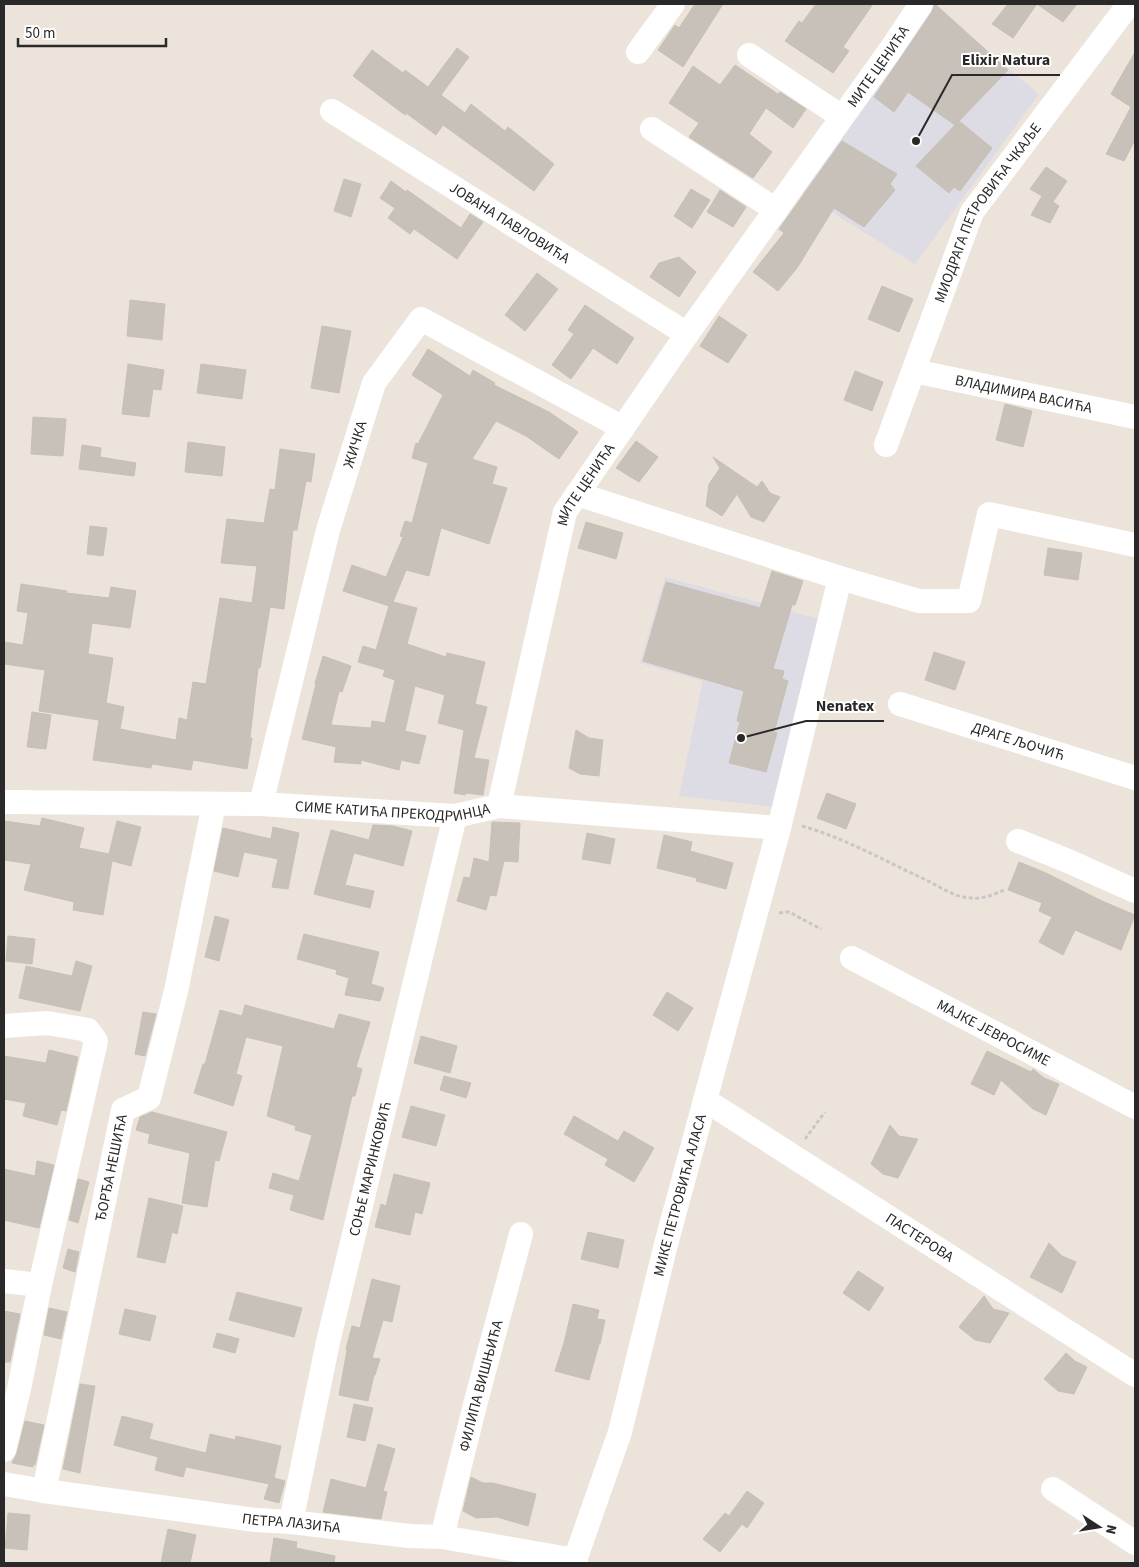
<svg xmlns="http://www.w3.org/2000/svg" width="1139" height="1567" font-family="'Source Sans 3',sans-serif">
<style>
.industrial{fill:#dddbe4}
.building{fill:#c7c1ba;stroke:#c7c0b4}
.lines{fill:none;stroke-linecap:round;stroke-linejoin:round}
.path{stroke:#c7c7c7;stroke-width:3;stroke-dasharray:4 2.5;stroke-linecap:butt}
.street{stroke:#fff;stroke-width:24}
.labels{text-anchor:middle;stroke-width:4;stroke-linejoin:round;paint-order:stroke}
.street-label{font-size:15px;fill:#292929;stroke:#fff}
.leader{fill:none;stroke:#292929;stroke-width:2}
.callout-dot{fill:#292929;stroke:#fff;stroke-width:2}
.callout-label{font-size:16px;text-anchor:middle;font-weight:bold;fill:#292929;stroke:#fff;stroke-width:4;stroke-linejoin:round;paint-order:stroke}
</style>
<rect width="100%" height="100%" fill="#ece4da"/>
<g class="industrial">
<path d="M932,4L1039,94L915,264L795,189Z"/>
<path d="M665,577L819,619L774,807L679,796L703,681L640,663Z"/>
</g>
<g class="building">
<path d="M695,4H723L683,67L658,50L675,25L679,28Z"/>
<path d="M816,4H873L843,47L849,51L833,73L785,41L799,21L802,23Z"/>
<path d="M935,4L1008,70L959,121L992,148L960,191L954,187L949,193L916,166L955,125L908,92L894,112L874,97L932,12Z"/>
<path d="M1008,4H1077L1063,22L1037,4L1013,38L992,24Z"/>
<path d="M457,48L469,57L441,95L465,113L471,104L505,131L508,127L554,164L534,191L443,125L436,135L406,113L405,115L353,76L372,50L403,73L405,70L428,87Z"/>
<path d="M1135,52V140L1124,161L1106,154L1131,107L1111,94Z"/>
<path d="M735,65L778,94L780,92L806,109L793,128L766,108L749,134L772,152L753,178L689,137L699,123L669,103L693,66L720,85Z"/>
<path d="M842,141L897,174L890,184L895,190L864,227L834,208L797,268L778,291L753,272L784,233L779,229Z"/>
<path d="M1046,167L1067,181L1053,202L1059,206L1050,223L1031,215L1042,196L1030,189Z"/>
<path d="M344,179L361,184L351,217L334,211Z"/>
<path d="M391,181L406,192L407,190L461,228L470,214L483,222L457,259L414,229L410,234L388,218L395,208L380,198Z"/>
<path d="M691,189L710,200L692,228L674,216Z"/>
<path d="M720,190L746,207L733,227L707,212Z"/>
<path d="M679,257L696,272L679,297L650,277L659,263Z"/>
<path d="M537,273L558,289L525,331L505,315Z"/>
<path d="M882,286L913,299L899,332L868,319Z"/>
<path d="M130,300L165,304L162,340L127,336Z"/>
<path d="M585,305L634,338L617,364L593,348L571,379L552,365L574,334L568,330Z"/>
<path d="M719,316L747,335L728,363L700,346Z"/>
<path d="M322,326L351,331L339,393L311,388Z"/>
<path d="M428,349L470,376L473,370L495,383L494,385L549,412L578,432L559,459L526,436L496,421L472,459L497,467L492,484L507,488L489,544L441,528L429,576L406,570L393,602L417,608L407,644L446,657L447,653L485,662L475,704L487,707L474,758L489,760L483,795L466,793L465,795L454,793L464,730L438,723L445,695L415,686L405,731L426,736L419,764L401,760L399,770L361,760V764L334,762L336,747L302,739L316,684L315,683L323,656L351,666L342,692L339,691L331,725L371,728L372,721L385,723L395,680L383,676L385,670L358,662L363,646L376,650L389,606L343,591L352,565L386,577L403,537L400,536L405,521L412,523L428,463L412,458L416,443L418,444L443,395L412,375Z"/>
<path d="M128,364L164,370L161,390L153,389L149,417L122,414Z"/>
<path d="M201,364L246,370L242,399L197,393Z"/>
<path d="M855,371L883,382L872,411L844,400Z"/>
<path d="M1005,404L1032,411L1023,447L996,440Z"/>
<path d="M33,417L66,419L63,456L31,454Z"/>
<path d="M636,441L658,457L639,482L616,468Z"/>
<path d="M188,442L225,447L222,476L185,472Z"/>
<path d="M82,445L101,448L100,457L136,463L134,476L79,469Z"/>
<path d="M280,449L315,454L311,482L306,481L297,530H293L284,609L270,607L260,668H258L250,738H252L247,769L193,760L191,770L152,764L151,768L93,760L99,720L39,711L45,670L4,664V642L23,645L28,613L17,611L21,584L67,591L66,593L109,598L111,587L136,591L130,628L92,623L88,654L113,658L106,703L124,707L120,729L176,740L179,718L187,720L193,682L206,684L220,598L252,603L257,566L221,563L227,519L264,523L270,489L275,490Z"/>
<path d="M713,457L757,487L762,481L770,493L780,497L764,522L751,517L737,494L722,516L706,506L709,484L720,468Z"/>
<path d="M586,522L623,533L616,559L578,548Z"/>
<path d="M90,526L107,528L103,556L87,554Z"/>
<path d="M1048,548L1082,553L1078,580L1044,575Z"/>
<path d="M772,571L803,581L795,605H792L773,669L784,671L782,679L788,681L774,732L777,733L766,772L729,763L740,722L737,721L744,691L643,661L666,582L760,608Z"/>
<path d="M934,652L965,662L955,690L925,680Z"/>
<path d="M32,712L51,715L46,749L27,747Z"/>
<path d="M576,730L589,738L603,740L599,776L580,774L569,768Z"/>
<path d="M827,793L856,804L846,829L817,818Z"/>
<path d="M42,818L84,828L79,848L109,854L117,821L141,827L131,866L112,861L103,915L73,910L74,902L24,890L31,864L4,860V821L40,826Z"/>
<path d="M492,822L520,823L518,862L504,861L496,896L490,895L486,910L457,901L464,877L470,878L474,858L489,862Z"/>
<path d="M373,825L393,826L412,831L403,866L354,853L345,885L374,891L370,908L314,894L331,830L369,840Z"/>
<path d="M273,827L299,833L288,889L272,887L278,859L244,852L238,877L214,871L223,828L271,839Z"/>
<path d="M587,833L615,839L610,864L582,859Z"/>
<path d="M664,835L692,842L690,851L733,863L726,889L696,881L697,878L657,868Z"/>
<path d="M1019,862L1046,873L1102,901L1135,915L1121,950L1075,930L1063,955L1039,942L1052,917L1039,911L1042,903L1008,890Z"/>
<path d="M215,916L229,920L219,961L205,957Z"/>
<path d="M304,934L379,952L371,984L384,988L380,1001L345,995L349,978L336,974L337,970L297,959Z"/>
<path d="M8,936L35,939L32,964L6,961Z"/>
<path d="M76,961L92,966L80,1011L19,998L26,966L72,976Z"/>
<path d="M667,992L693,1008L678,1031L653,1015Z"/>
<path d="M245,1005L334,1029L339,1014L370,1022L356,1067L362,1069L355,1096H352L323,1220L290,1210L294,1195L269,1188L273,1173L299,1181L312,1135L295,1130L296,1126L267,1116L283,1046L246,1037L236,1074L242,1076L233,1106L194,1093L203,1064H205L220,1010L242,1016Z"/>
<path d="M143,1012L156,1014L145,1056L135,1054Z"/>
<path d="M421,1036L457,1046L450,1073L414,1063Z"/>
<path d="M49,1050L78,1057L66,1111L61,1110L57,1125L23,1116L26,1103L4,1099V1056L46,1063Z"/>
<path d="M987,1051L1031,1072L1033,1069L1044,1078L1059,1084L1046,1115L1033,1109L1001,1080L994,1095L971,1084Z"/>
<path d="M444,1076L471,1083L466,1098L440,1090Z"/>
<path d="M411,1106L445,1115L436,1146L402,1137Z"/>
<path d="M152,1112L227,1132L219,1161L215,1160L207,1207L182,1203L190,1153L148,1143L150,1134L136,1130L140,1117Z"/>
<path d="M574,1116L618,1141L624,1131L654,1148L634,1182L605,1165L608,1159L564,1134Z"/>
<path d="M890,1125L899,1136L918,1139L898,1178L883,1174L871,1164Z"/>
<path d="M37,1161L54,1165L39,1228L4,1220V1169L35,1176Z"/>
<path d="M394,1174L430,1183L422,1214L415,1212L410,1235L375,1227L381,1204L386,1206Z"/>
<path d="M78,1179L89,1182L78,1223L69,1220Z"/>
<path d="M149,1198L183,1206L177,1234L172,1232L165,1263L137,1257Z"/>
<path d="M588,1232L624,1240L618,1268L581,1259Z"/>
<path d="M1049,1243L1062,1256L1076,1262L1062,1293L1030,1277Z"/>
<path d="M68,1249L79,1252L75,1272L63,1268Z"/>
<path d="M858,1271L884,1288L869,1311L843,1293Z"/>
<path d="M372,1279L400,1286L392,1322L383,1320L372,1358L380,1359L375,1375H374L368,1401L339,1395L347,1350L346,1349L352,1326L360,1328Z"/>
<path d="M237,1292L302,1308L294,1337L229,1320Z"/>
<path d="M984,1296L993,1309L1009,1313L990,1343L975,1340L959,1327Z"/>
<path d="M573,1304L599,1310L597,1319L605,1320L600,1344H599L589,1380L555,1371L564,1343Z"/>
<path d="M49,1308L67,1312L61,1339L44,1335Z"/>
<path d="M125,1309L156,1316L150,1341L119,1334Z"/>
<path d="M4,1311L20,1314L10,1362H4Z"/>
<path d="M217,1333L239,1339L235,1353L213,1347Z"/>
<path d="M1066,1353L1075,1361L1087,1367L1074,1394L1058,1391L1044,1379Z"/>
<path d="M80,1384L95,1386L80,1473L63,1469Z"/>
<path d="M354,1404L373,1408L365,1441L347,1437Z"/>
<path d="M122,1416L153,1424L149,1439L206,1453L210,1434L235,1440L236,1436L281,1446L274,1478L285,1481L279,1503L264,1499L269,1484L186,1467L183,1477L155,1470L158,1457L114,1445Z"/>
<path d="M25,1421L44,1425L35,1465L33,1464V1467L12,1463L17,1453Z"/>
<path d="M378,1444L395,1449L383,1491L387,1492L381,1519L323,1512L331,1479L366,1488Z"/>
<path d="M471,1477L483,1483H493L536,1494L528,1526L497,1517L476,1518L463,1511Z"/>
<path d="M747,1491L764,1503L747,1528L742,1524L720,1552L703,1539L725,1513L729,1516Z"/>
<path d="M8,1513L30,1515L27,1550L5,1548Z"/>
<path d="M168,1529L196,1535L190,1563H161Z"/>
<path d="M274,1538L297,1542L296,1548L335,1556L334,1563H270Z"/>
</g>
<g class="lines">
<g class="path">
<path d="M802,826C842,837 883,860 922,878C938,885 952,897 971,898C983,899 993,895 1004,890"/>
<path d="M779,913L789,912L821,929"/>
<path d="M805,1139L825,1112"/>
</g>
<g class="street">
<path d="M638,52L673,4"/>
<path d="M749,55L842,117"/>
<path id="s1" d="M332,111L687,334"/>
<path d="M652,129L776,210"/>
<path id="s2" d="M914,371L1135,417"/>
<path id="s3" d="M886,445L972,212L1129,4"/>
<path d="M577,494L840,578L919,601H969L989,514L1135,545"/>
<path id="s4" d="M900,704L1135,778"/>
<path id="s5" d="M4,802L261,804L455,816L499,806L779,828"/>
<path id="s6" d="M261,804L328,530L374,383L421,319L623,428"/>
<path id="s7" d="M499,806L565,512L687,334L891,49L921,4"/>
<path d="M1018,841L1068,861L1135,891"/>
<path id="s8" d="M852,958L1135,1107"/>
<path d="M4,1026L47,1023L88,1030L96,1041L40,1285L19,1389L4,1450"/>
<path id="s9" d="M705,1100L1135,1375"/>
<path d="M4,1281L40,1285"/>
<path id="s10" d="M4,1484L44,1491L256,1520L291,1522L409,1536L442,1537L575,1560L576,1563"/>
<path d="M1053,1489L1135,1543"/>
<path id="s11" d="M44,1491L123,1110L149,1098L176,991L214,804"/>
<path id="s12" d="M291,1522L328,1342L455,816"/>
<path id="s13" d="M442,1537L476,1401L521,1234"/>
<path id="s14" d="M575,1560L620,1432L666,1244L779,828L840,578"/>
</g>
</g>
<g class="labels">
<g class="street-label">
<text dy="5" stroke="none"><textPath href="#s7" startOffset="846">МИТЕ ЦЕНИЋА</textPath></text>
<text dy="5" stroke="none"><textPath href="#s3" startOffset="255">МИОДРАГА ПЕТРОВИЋА ЧКАЉЕ</textPath></text>
<text dy="5" stroke="none"><textPath href="#s1" startOffset="210">ЈОВАНА ПАВЛОВИЋА</textPath></text>
<text dy="5" stroke="none"><textPath href="#s2" startOffset="112">ВЛАДИМИРА ВАСИЋА</textPath></text>
<text dy="5" stroke="none"><textPath href="#s6" startOffset="372">ЖИЧКА</textPath></text>
<text dy="5" stroke="none"><textPath href="#s7" startOffset="335">МИТЕ ЦЕНИЋА</textPath></text>
<text dy="5" stroke="none"><textPath href="#s4" startOffset="124">ДРАГЕ ЉОЧИЋ</textPath></text>
<text dy="5" stroke="none"><textPath href="#s5" startOffset="389">СИМЕ КАТИЋА ПРЕКОДРИНЦА</textPath></text>
<text dy="5" stroke="none"><textPath href="#s8" startOffset="160">МАЈКЕ ЈЕВРОСИМЕ</textPath></text>
<text dy="5" stroke="none"><textPath href="#s12" startOffset="362">СОЊЕ МАРИНКОВИЋ</textPath></text>
<text dy="5" stroke="none"><textPath href="#s11" startOffset="330">ЂОРЂА НЕШИЋА</textPath></text>
<text dy="5" stroke="none"><textPath href="#s14" startOffset="380">МИКЕ ПЕТРОВИЋА АЛАСА</textPath></text>
<text dy="5" stroke="none"><textPath href="#s9" startOffset="255">ПАСТЕРОВА</textPath></text>
<text dy="5" stroke="none"><textPath href="#s13" startOffset="156">ФИЛИПА ВИШЊИЋА</textPath></text>
<text dy="5" stroke="none"><textPath href="#s10" startOffset="290">ПЕТРА ЛАЗИЋА</textPath></text>
</g>
</g>
<path class="leader" d="M916 141L952 75H1060M741 738L806 721H884"/>
<g class="callout-dot">
<circle cx="916" cy="141" r="5"/>
<circle cx="741" cy="738" r="5"/>
</g>
<g class="callout-label">
<text x="1006" y="65">Elixir Natura</text>
<text x="845" y="711">Nenatex</text>
</g>
<rect width="1139" height="1567" fill="none" stroke="#292929" stroke-width="10"/>
<g transform="translate(1099 1527) rotate(102)" stroke="#ffffff" stroke-width="4" paint-order="stroke">
<path d="M0-4L9 19L0 12L-9 19Z" fill="#292929"/>
<text y="-8" font-size="14" font-weight="bold" text-anchor="middle" fill="#292929">N</text>
</g>
<path d="M18 38v8h148v-8" fill="none" stroke="#292929" stroke-width="2.5"/>
<text x="25" y="38" font-size="15" fill="#292929" stroke="#ffffff" stroke-width="4" paint-order="stroke">50 m</text>
</svg>
